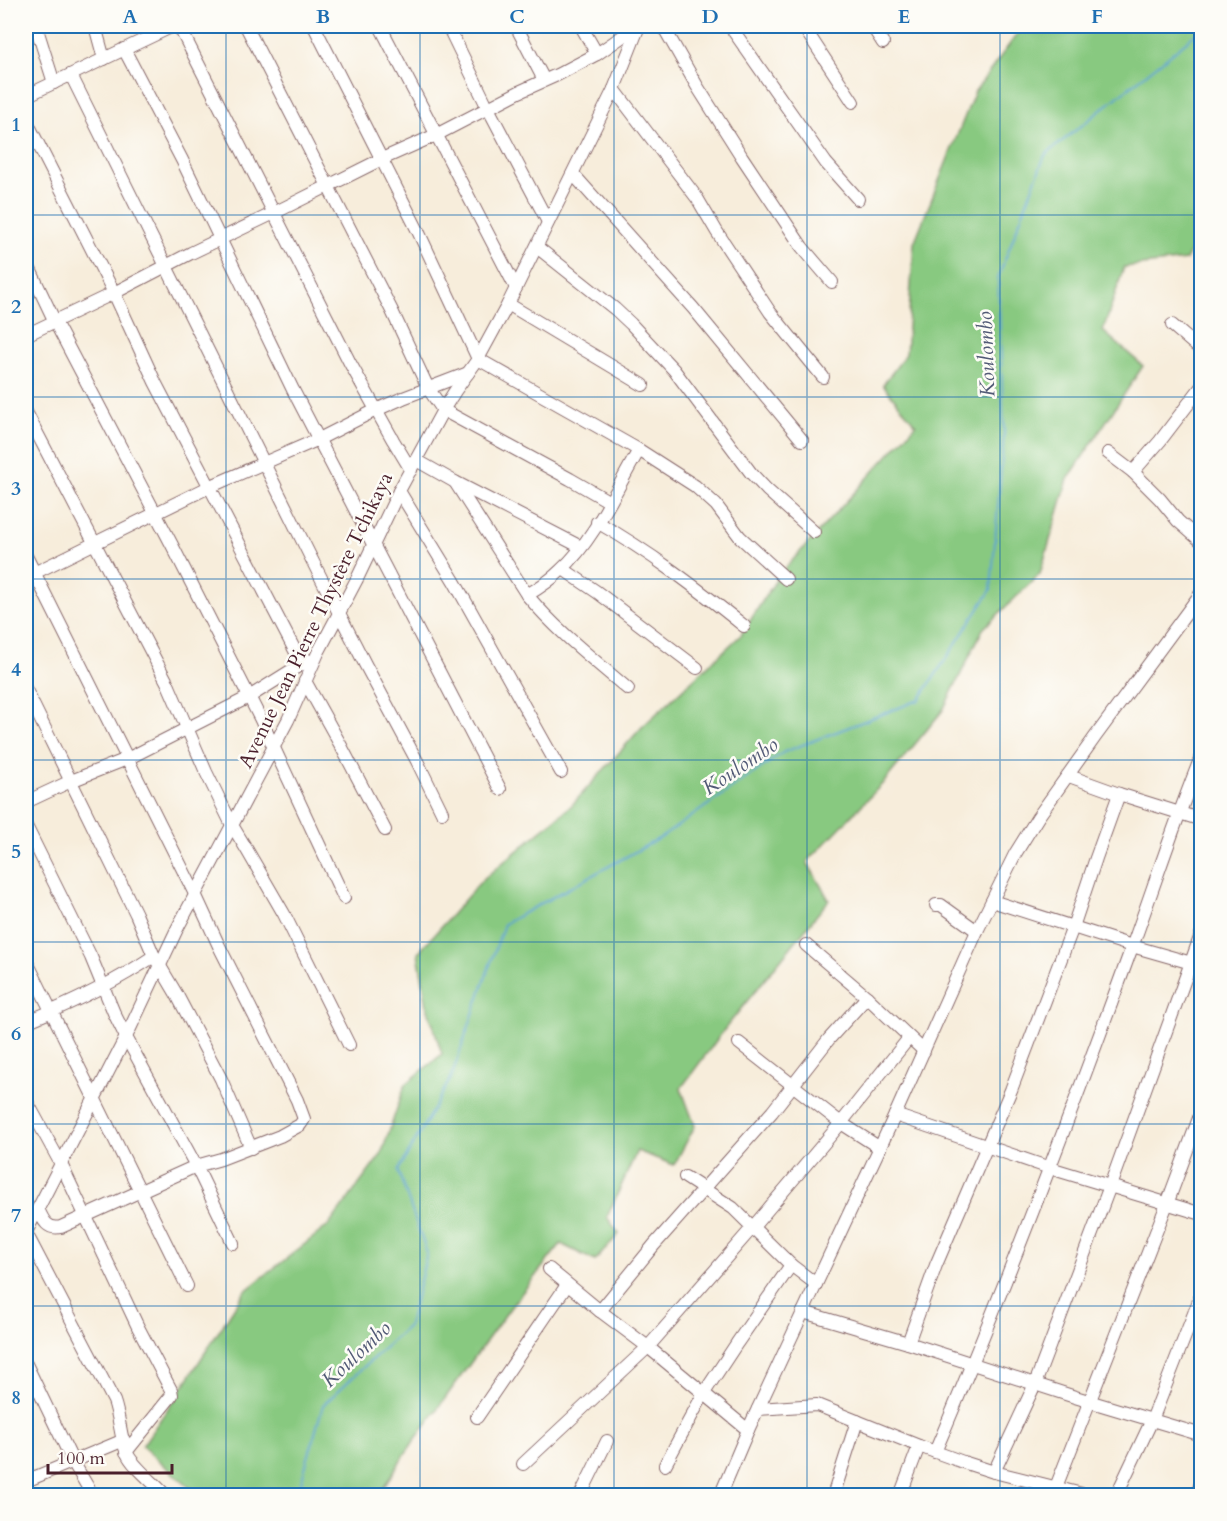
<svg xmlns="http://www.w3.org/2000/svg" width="1227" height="1521" font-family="Cardo,serif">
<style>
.green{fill:#88c980;stroke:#697456;stroke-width:1.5}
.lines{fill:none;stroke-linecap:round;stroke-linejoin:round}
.stream{stroke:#5ca2d2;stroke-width:2}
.minor-casing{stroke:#876769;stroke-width:14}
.minor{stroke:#fff;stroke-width:12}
.grid{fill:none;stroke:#1f6fb2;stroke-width:1.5;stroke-opacity:0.55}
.labels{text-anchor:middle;stroke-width:5;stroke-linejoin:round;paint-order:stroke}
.street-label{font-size:20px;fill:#4a1f2b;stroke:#fdfcf7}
.water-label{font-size:21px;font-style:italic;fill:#525a76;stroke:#fdfcf7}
.neatline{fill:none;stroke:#1f6fb2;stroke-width:2}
.grid-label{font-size:20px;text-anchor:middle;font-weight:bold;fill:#1f6fb2}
</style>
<rect width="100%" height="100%" fill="#fdfcf7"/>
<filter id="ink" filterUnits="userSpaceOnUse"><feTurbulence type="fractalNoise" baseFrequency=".0167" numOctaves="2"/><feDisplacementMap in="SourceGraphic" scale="12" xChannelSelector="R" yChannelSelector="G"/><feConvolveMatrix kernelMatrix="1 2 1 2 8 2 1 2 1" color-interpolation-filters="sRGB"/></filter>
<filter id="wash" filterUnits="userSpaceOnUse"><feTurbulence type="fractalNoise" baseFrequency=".008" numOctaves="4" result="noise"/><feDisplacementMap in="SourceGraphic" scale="24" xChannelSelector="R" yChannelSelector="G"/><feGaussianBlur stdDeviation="1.35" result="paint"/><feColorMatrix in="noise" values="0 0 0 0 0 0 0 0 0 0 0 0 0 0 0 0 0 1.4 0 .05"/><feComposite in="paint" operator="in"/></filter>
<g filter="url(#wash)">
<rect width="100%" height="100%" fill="#f7eddb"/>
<path class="green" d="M1023,26H1201V232L1186,260L1124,267L1103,331L1143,366L1068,479L1040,574L983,629L943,710L884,782L807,862L829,900L727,1026L681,1088L695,1126L674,1165L637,1151L607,1217L619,1234L595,1261L561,1244L513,1304L407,1451L384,1487L377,1495H198L142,1446L188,1379L245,1291L329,1225L381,1155L405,1085L442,1054L427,1006L418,953L482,880L572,805L642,727L741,635L779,575L916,425L883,385L906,354L914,243L975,91Z"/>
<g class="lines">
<path class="stream" d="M293,1496L300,1486L323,1405L409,1325L427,1253L398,1171L451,1078L504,924L662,837L784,752L919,700L991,590L1004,433L998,278L1045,155L1202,29"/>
</g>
</g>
<g filter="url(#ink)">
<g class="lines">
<g class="minor-casing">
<g id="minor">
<path d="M36,26L54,83"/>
<path d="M95,26L104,59"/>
<path d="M179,26L350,363L393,440L411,470"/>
<path d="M246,26L392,311L428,388L443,410L570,479L610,502"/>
<path d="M314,26L418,231L478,359L639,450L695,486L716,505L740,537L786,579"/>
<path d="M380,26L516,288"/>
<path d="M448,26L488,108L548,222"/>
<path d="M516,26L544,80"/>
<path d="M581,26L597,54"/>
<path d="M663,26L697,86L742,157L802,247L832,282"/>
<path d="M730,26L826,163L858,199"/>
<path d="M803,26L853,102"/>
<path d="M872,26L883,43"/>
<path d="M124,49L182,160L293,390L500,789"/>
<path d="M71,75L318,572L365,664L417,761L442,812"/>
<path d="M614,89L697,198L717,232L770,312L823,377"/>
<path d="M26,96L173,26"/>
<path d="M26,120L114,293L155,382L302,664"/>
<path d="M573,174L693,308L802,440"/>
<path d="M537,247L615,309L631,324L674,370L751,473L767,490L814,532"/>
<path d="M26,261L55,322L172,545L260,718L344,898"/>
<path d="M508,304L643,385"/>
<path d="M1172,325L1202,351"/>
<path d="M26,335L114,293L191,253L274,213L382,159L436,135L519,92L557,75L597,54L626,34L639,26"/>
<path d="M26,412L168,684L206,772L232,825L247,850L284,914L349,1045"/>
<path d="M1108,453L1133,472L1160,499L1178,521L1202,542"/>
<path d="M416,460L455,482L581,547"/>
<path d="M1133,472L1160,441L1202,386"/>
<path d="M455,482L527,595C557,631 593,659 628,689"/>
<path d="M399,491L454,581L561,772"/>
<path d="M597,522C650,552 697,588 744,626"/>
<path d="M26,556L195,894L219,946L297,1100L304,1119L300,1125L280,1136L221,1159L196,1166L61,1227C47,1230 43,1220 38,1209"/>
<path d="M563,569L597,592L697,668"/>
<path d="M26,577L209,487L319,439L376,410L403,398L468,373"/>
<path d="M527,595C539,588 551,580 561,570C595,539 616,489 639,450"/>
<path d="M305,681L340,744L385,830"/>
<path d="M26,690L136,914L154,956L177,995L221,1079L251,1148"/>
<path d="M1069,776L1119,794L1202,820"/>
<path d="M26,802L71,781L127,759L249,697L308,660"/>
<path d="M26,826L91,957L114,1013L126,1037L196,1166L233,1243"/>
<path d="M992,901L1132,946L1202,966"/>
<path d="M936,905H941L977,931"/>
<path d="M806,945L867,997L924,1051"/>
<path d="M26,960L187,1286"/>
<path d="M26,1022C70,1004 114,983 154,956"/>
<path d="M739,1043L841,1123L880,1148"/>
<path d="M26,1100L61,1164L138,1327L171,1390L172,1395L126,1452"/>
<path d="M895,1115L1050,1168L1202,1214"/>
<path d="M685,1177L733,1208L791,1265L816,1284"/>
<path d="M26,1232L126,1037L177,929L288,720L318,653L357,579L399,491L443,410L455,391L478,359L508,304L614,89L639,26"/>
<path d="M26,1233L114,1401C120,1418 120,1437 127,1453C132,1466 156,1484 166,1496"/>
<path d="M549,1269L600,1311L648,1347L748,1430"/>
<path d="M600,1311L654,1245L772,1112L829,1039L867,997"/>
<path d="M803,1312L908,1343L1075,1397L1202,1435"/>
<path d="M908,1343L936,1265L1011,1090L1073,927L1096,858L1119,794"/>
<path d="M26,1364L72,1460L93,1496"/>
<path d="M758,1409L817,1405L919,1446L963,1462L994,1472L1090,1496"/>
<path d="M477,1417L567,1285"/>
<path d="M935,1452C1006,1286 1070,1117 1132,947C1155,883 1176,818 1202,755"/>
<path d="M523,1464L648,1347L753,1227L841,1123L909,1038"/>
<path d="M665,1465L704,1393L737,1343L791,1265"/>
<path d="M994,1472L1035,1384L1110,1186L1202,932"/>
<path d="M26,1481L124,1440"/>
<path d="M580,1496L607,1441"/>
<path d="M720,1496L748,1430L895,1115L977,931L1015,854L1038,817L1095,737L1202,592"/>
<path d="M833,1496L857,1421"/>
<path d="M900,1496L919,1446"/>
<path d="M1048,1496L1056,1487L1167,1204L1202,1110"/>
<path d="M1116,1496L1152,1420L1202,1293"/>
<path d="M1196,1496L1202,1481"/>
</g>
</g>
<use href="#minor" class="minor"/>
</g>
</g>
<path class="grid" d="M226,26V1496M420,26V1496M614,26V1496M807,26V1496M1000,26V1496M26,215H1202M26,397H1202M26,579H1202M26,760H1202M26,942H1202M26,1124H1202M26,1306H1202"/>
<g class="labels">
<g class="street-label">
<text transform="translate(315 620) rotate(-64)" y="7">Avenue Jean Pierre Thystère Tchikaya</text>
</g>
<g class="water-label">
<text transform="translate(986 354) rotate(-92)" y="7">Koulombo</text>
<text transform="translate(740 766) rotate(-34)" y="7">Koulombo</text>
<text transform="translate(356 1354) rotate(-43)" y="7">Koulombo</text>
</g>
</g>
<rect width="1227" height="1521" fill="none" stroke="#fdfcf7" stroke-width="66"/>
<path d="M48 1464v9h124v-9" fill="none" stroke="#4a1f2b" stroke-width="3"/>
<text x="57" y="1464" font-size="18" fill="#4a1f2b" stroke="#fdfcf7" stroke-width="4.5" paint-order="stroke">100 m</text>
<rect x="33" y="33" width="1161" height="1455" class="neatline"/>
<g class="grid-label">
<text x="130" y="23">A</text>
<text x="323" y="23">B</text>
<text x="517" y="23">C</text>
<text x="710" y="23">D</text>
<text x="904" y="23">E</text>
<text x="1097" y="23">F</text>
<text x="16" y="131">1</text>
<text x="16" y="313">2</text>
<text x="16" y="495">3</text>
<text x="16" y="676">4</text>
<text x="16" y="858">5</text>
<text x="16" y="1040">6</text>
<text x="16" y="1222">7</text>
<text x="16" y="1404">8</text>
</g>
</svg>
